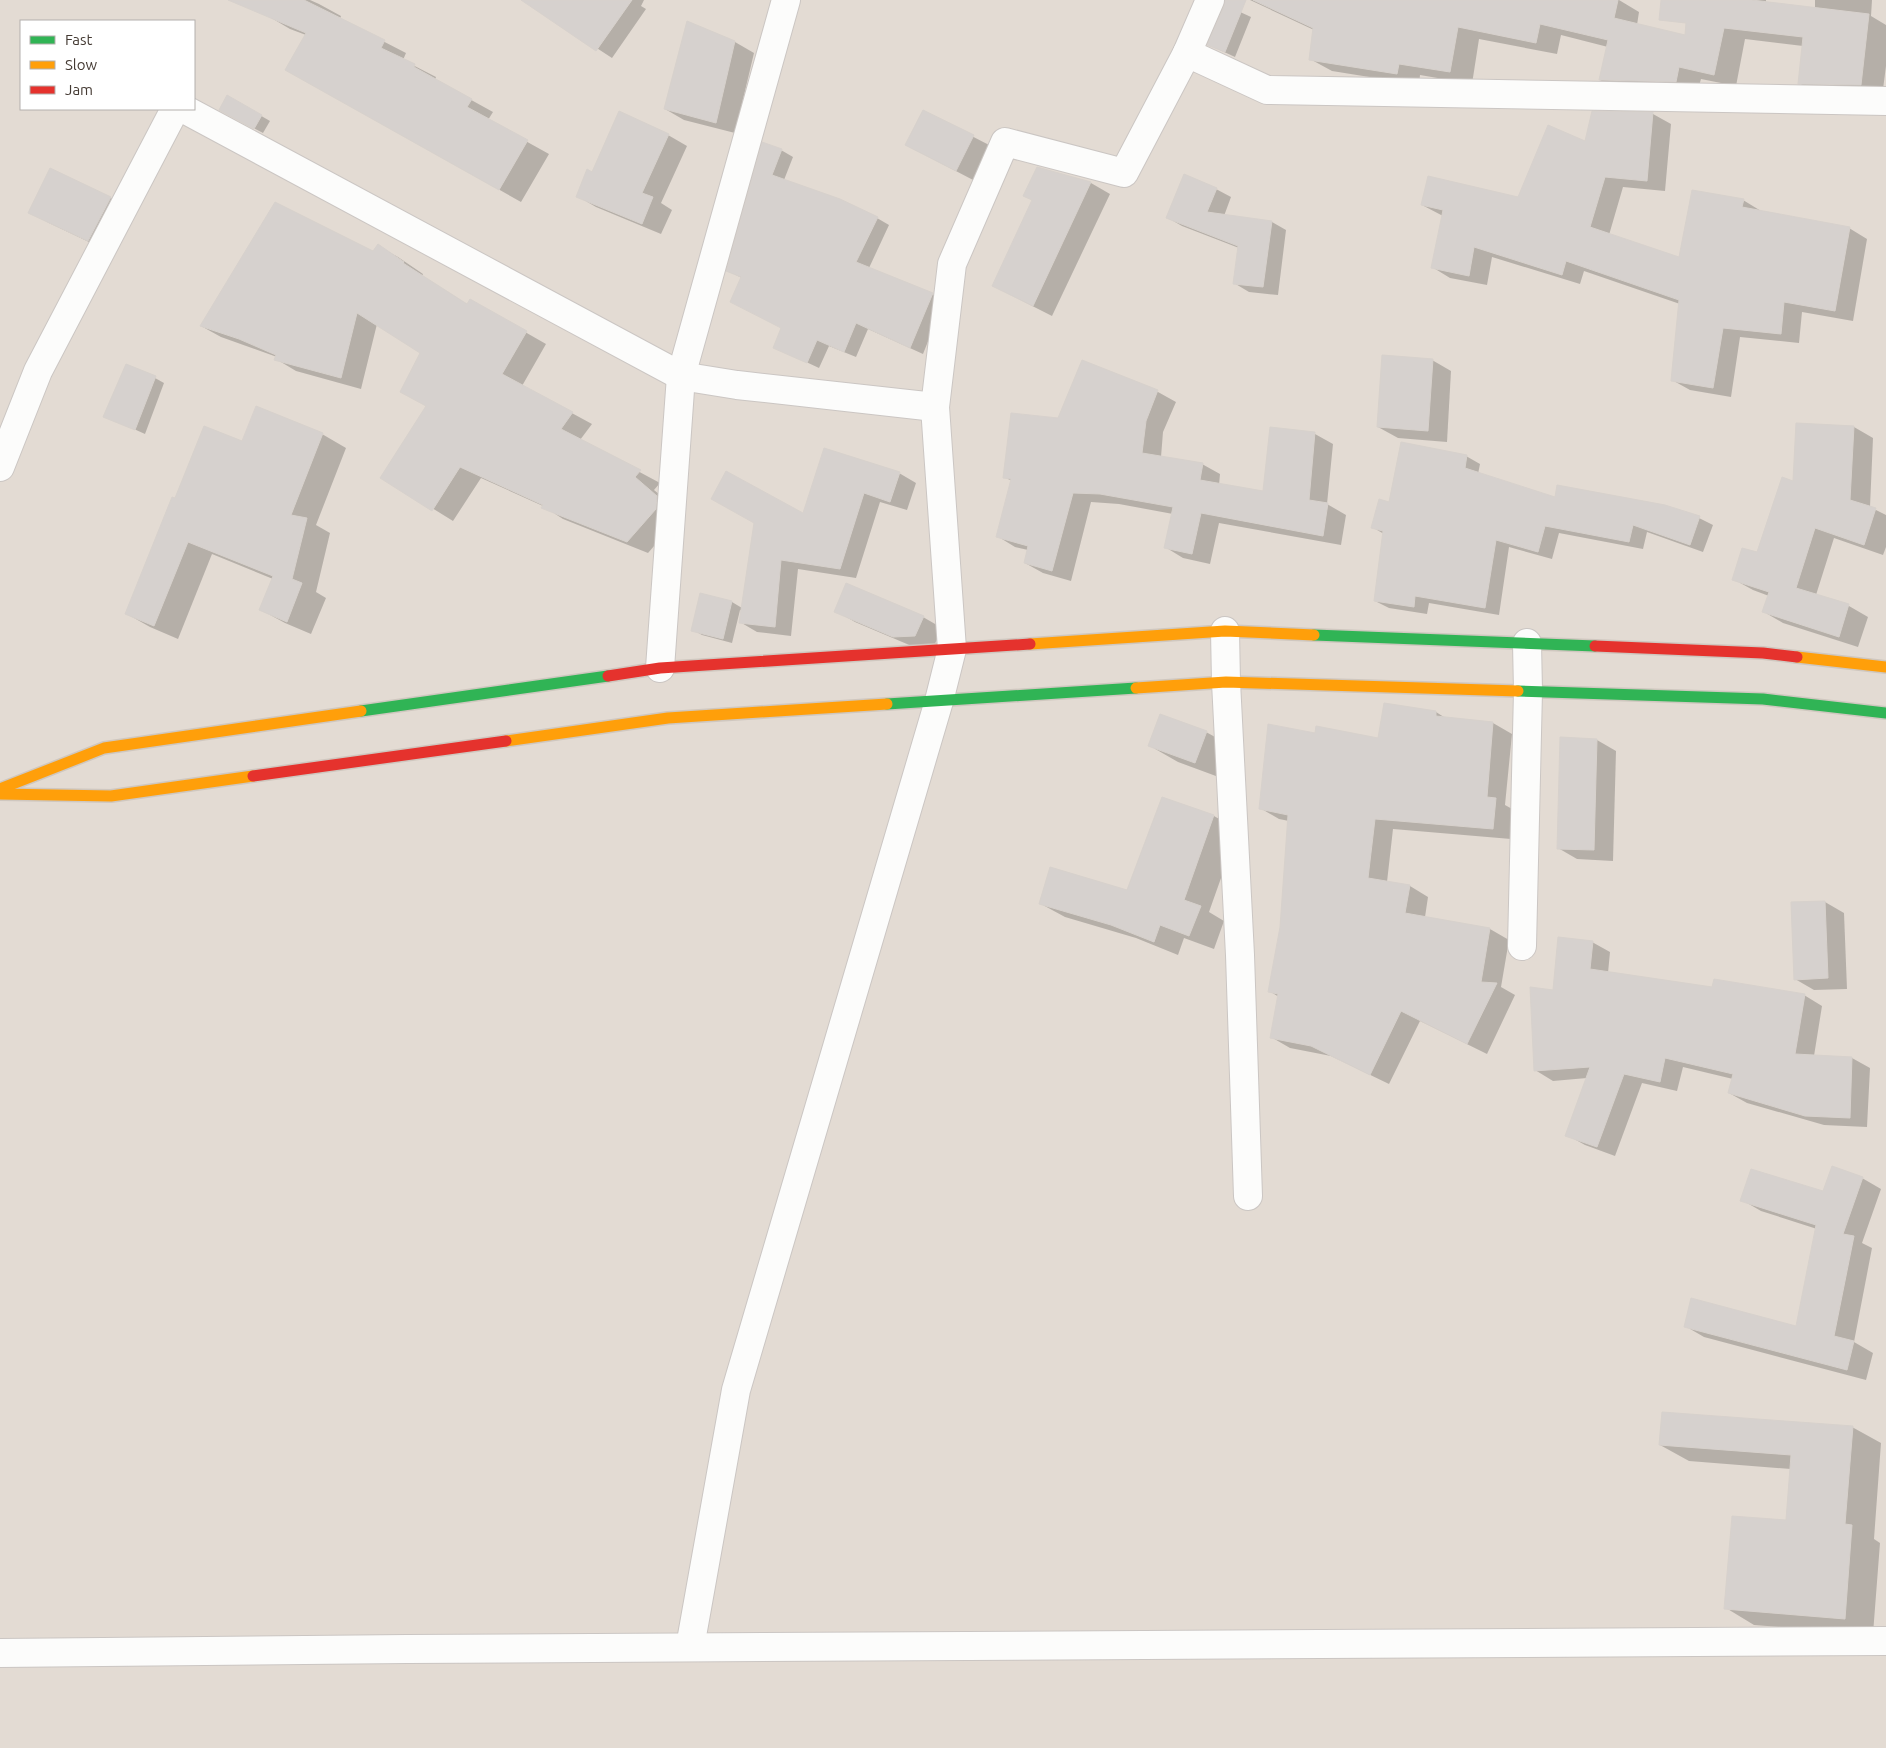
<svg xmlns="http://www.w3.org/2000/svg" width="1886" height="1748" font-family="Ubuntu,sans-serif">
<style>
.residential{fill:#e3dbd3;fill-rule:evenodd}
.shadow{fill:#0003}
.building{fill:#d6d1ce;stroke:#d7d1cc}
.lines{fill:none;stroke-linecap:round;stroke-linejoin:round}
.street-casing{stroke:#cbc6c3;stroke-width:30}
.fast-casing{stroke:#cfc7bf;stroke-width:14}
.slow-casing{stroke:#cfc7bf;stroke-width:14}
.jam-casing{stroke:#cfc7bf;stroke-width:14}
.street{stroke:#fcfcfb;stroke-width:28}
.fast{stroke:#30b455;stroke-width:11}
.slow{stroke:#ff9f0a;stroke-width:11}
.jam{stroke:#e5322d;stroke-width:11}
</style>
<rect width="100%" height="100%" fill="#eeeae6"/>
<path class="residential" d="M0,0H1886V1748H0ZM21,21H194V109H21Z"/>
<g class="shadow">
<path d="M275,0H310L319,4L341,16L340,19L406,53L403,60L436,77L435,80L493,112L488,120L549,154L521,202L308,82L306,35L290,29L268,16Z"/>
<path d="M523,0H644L641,6L646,9L612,58Z"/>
<path d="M1250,0H1619L1639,12L1637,25L1686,36L1690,0H1766V3L1815,9V0H1872L1871,16L1886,25V66L1882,97L1820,95L1799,83L1803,46L1745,39L1736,86L1701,79L1697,93L1621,92L1600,80L1608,47L1561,35L1557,54L1479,39L1472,84L1420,75L1419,85L1332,71L1310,59L1314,30Z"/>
<path d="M1225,5L1251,17L1235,57L1209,45Z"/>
<path d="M688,23L735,42L754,53L735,133L684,120L665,109Z"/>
<path d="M228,97L270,121L263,133L229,115Z"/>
<path d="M923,111L993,147L975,181L906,145Z"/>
<path d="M1593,113L1653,114L1671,124L1665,191L1623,187L1609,235L1680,259L1743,200L1761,211L1849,228L1867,239L1853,321L1802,312L1799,343L1740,337L1731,397L1690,390L1672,380L1680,304L1584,271L1580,284L1492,257L1487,285L1450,278L1432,267L1443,216L1422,205L1519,198L1586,142Z"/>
<path d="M668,135L687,146L661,203L672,210L661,234L596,207L577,196L593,173Z"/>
<path d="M781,150L793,157L784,180L877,218L889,225L869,268L932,294L944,301L923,354L868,329L856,357L829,346L819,368L774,347L783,328L742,278L728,271Z"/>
<path d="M1038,168L1091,183L1110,194L1052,316L993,286L1034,200Z"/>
<path d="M50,170L111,198L130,209L108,251L49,223L30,212Z"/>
<path d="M1216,189L1231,197L1224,216L1272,222L1286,230L1278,295L1249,292L1234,283L1239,248L1182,226L1168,218Z"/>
<path d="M378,246L398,257L423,274L422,276L468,305L471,301L546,344L522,386L592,424L580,440L660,483L654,490L676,508V521L648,553L563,519L543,506L481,478L453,521L382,477L427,406L422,353L377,324L361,389L296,371L276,359L277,357L221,337L201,326L374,253Z"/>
<path d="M1432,360L1451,371L1447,442L1398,438L1378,427Z"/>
<path d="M1082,361L1158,392L1176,402L1163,432L1161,457L1202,464L1220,474L1219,485L1264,493L1315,434L1333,444L1327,504L1346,515L1341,545L1219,523L1210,564L1183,558L1165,547L1173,514L1119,504L1091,502L1071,581L1043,573L1025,563L1028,550L1015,547L997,536L1012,481L1004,477L1059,420Z"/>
<path d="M155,378L164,383L145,434L105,416Z"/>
<path d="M1797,424L1854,427L1873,438L1870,507L1886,515V547L1883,555L1834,538L1816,595L1849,606L1868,617L1858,647L1783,623L1764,612L1769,596L1753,590L1733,579L1758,554L1795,482Z"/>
<path d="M322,434L346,448L316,525L330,533L316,592L326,598L311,634L285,623L261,610L273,579L212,554L178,639L150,627L127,614L176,500L243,442Z"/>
<path d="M1466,456L1480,464L1478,474L1556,499L1699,518L1713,525L1703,552L1647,532L1643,549L1559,533L1552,559L1509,547L1499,615L1429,603L1427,614L1389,608L1375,601L1384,534L1372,527L1390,503Z"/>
<path d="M899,473L916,483L907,510L880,502L856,578L798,569L791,636L757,632L740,622L742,611L740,610L732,643L702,635L693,630L701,594L732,602L742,608L804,515Z"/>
<path d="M836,611L923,617L942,628L934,646L914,647L855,622Z"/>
<path d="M1436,712L1447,719L1493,723L1512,734L1505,805L1514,810L1511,839L1393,829L1387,882L1410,886L1428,897L1425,917L1490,929L1509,940L1501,987L1515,995L1487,1054L1420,1021L1389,1084L1331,1056L1290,1048L1271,1037L1279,997L1269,991L1282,927L1289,821L1279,819L1260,808L1316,735L1379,740Z"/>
<path d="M1206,732L1235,748L1224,779L1178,762L1150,746Z"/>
<path d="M1597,740L1616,751L1613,861L1577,859L1558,848Z"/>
<path d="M1162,799L1214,816L1238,830L1209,912L1224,921L1214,949L1184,938L1178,955L1136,938L1065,917L1041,904L1127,891Z"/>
<path d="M1825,902L1844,913L1847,989L1814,990L1795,979Z"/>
<path d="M1592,942L1610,952L1608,973L1713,988L1804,995L1822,1006L1814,1056L1852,1058L1870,1068L1867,1127L1824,1125L1747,1103L1729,1093L1733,1079L1683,1067L1677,1091L1642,1083L1615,1156L1585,1145L1567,1135L1587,1078L1553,1081L1535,1070L1554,991Z"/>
<path d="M1862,1178L1881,1189L1862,1243L1872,1248L1854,1342L1873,1353L1866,1380L1704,1337L1685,1326L1797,1327L1817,1229L1761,1211L1742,1200L1824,1193Z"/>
<path d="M1852,1427L1881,1443L1874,1539L1880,1543L1873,1634L1754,1625L1726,1608L1788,1521L1791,1469L1689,1461L1660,1445Z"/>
</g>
<g class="building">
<path d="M228,0H304L385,40L381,48L415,64L414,67L472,99L467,107L528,140L499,190L285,70L306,33Z"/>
<path d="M521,0H632L596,51Z"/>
<path d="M1225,0H1246L1225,52L1207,45L1224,6Z"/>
<path d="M1253,0H1618L1614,18L1685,35L1686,23L1659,20L1661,0H1752L1869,14L1861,85L1798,84L1803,37L1724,28L1714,75L1679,67L1676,82L1599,80L1608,40L1540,24L1536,43L1458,27L1450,72L1399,64L1397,74L1309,60L1313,28Z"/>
<path d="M687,21L735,41L716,123L664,109Z"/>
<path d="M227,95L262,115L254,129L219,110Z"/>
<path d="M923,110L974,135L956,171L905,145Z"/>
<path d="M619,111L669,134L642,193L653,197L642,224L576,197L587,169L592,172Z"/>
<path d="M1592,111L1653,112L1647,181L1605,177L1590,227L1679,257L1692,190L1744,199L1742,207L1850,227L1835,311L1784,302L1781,334L1723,328L1713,388L1671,381L1679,300L1566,261L1562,275L1474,247L1469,276L1431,268L1443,210L1421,205L1428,176L1518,197L1548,125L1585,141Z"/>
<path d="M762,142L782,149L772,175L840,199L878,217L856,262L933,293L910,348L856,323L844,352L817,340L807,363L773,348L781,328L730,302L741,277L726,271Z"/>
<path d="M1037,167L1091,182L1033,306L992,286L1032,200L1023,196Z"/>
<path d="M50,168L111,197L88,241L28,213Z"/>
<path d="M1184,174L1217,188L1207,212L1272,221L1263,287L1233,284L1238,246L1166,218Z"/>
<path d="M275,202L373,251L378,244L404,262L403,263L467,304L470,299L527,331L502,374L573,412L561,429L641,470L635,477L657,496L656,509L627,542L541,508L543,505L460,467L432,511L380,478L426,406L400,392L420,353L357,313L341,378L274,360L276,355L239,339L200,326Z"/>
<path d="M1382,355L1433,359L1428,431L1377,427Z"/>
<path d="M1082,360L1158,390L1146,421L1142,453L1203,463L1200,480L1263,491L1270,427L1315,432L1309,500L1328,503L1323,536L1201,513L1192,554L1164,548L1173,507L1100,494L1073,493L1052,571L1024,563L1028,546L996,537L1011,479L1003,478L1011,413L1058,418Z"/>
<path d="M126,364L156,376L135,430L103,417Z"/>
<path d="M256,406L323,433L291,515L307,518L292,579L302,583L287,622L259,610L273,576L188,542L154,626L125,614L172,497L175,498L204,426L242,441Z"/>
<path d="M1796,423L1854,426L1850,500L1876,508L1864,545L1815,528L1796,588L1849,604L1839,637L1762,612L1769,592L1732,580L1742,548L1757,552L1782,477L1793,481Z"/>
<path d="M1401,442L1467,455L1465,468L1555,497L1557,485L1665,505L1700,516L1690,545L1633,525L1629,542L1545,526L1538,552L1496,540L1485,608L1415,596L1414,607L1374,601L1383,531L1371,528L1379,499L1389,502Z"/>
<path d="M824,448L900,472L890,502L864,493L840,569L781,560L775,627L739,623L754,523L711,499L726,471L803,513Z"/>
<path d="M846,583L924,616L915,636L893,637L834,612Z"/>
<path d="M700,593L732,601L723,639L691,631Z"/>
<path d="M1384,703L1436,711V716L1493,722L1487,797L1496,798L1493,829L1375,819L1368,878L1410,885L1405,913L1490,928L1481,982L1497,983L1467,1044L1401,1011L1370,1075L1311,1046L1270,1038L1278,994L1268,992L1280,927L1288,815L1259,809L1268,724L1315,733L1316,726L1378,738Z"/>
<path d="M1160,714L1207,731L1195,763L1148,746Z"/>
<path d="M1560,737L1597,739L1594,850L1557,849Z"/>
<path d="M1162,797L1214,815L1184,900L1201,906L1189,936L1160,925L1154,942L1111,925L1039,904L1050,867L1127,890Z"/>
<path d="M1825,901L1828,978L1794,980L1791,902Z"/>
<path d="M1558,937L1593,941L1590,969L1712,987L1714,979L1805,994L1795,1054L1852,1057L1850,1118L1805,1116L1728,1093L1733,1074L1665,1058L1660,1082L1624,1074L1597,1147L1565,1136L1590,1067L1534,1071L1530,987L1553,990Z"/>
<path d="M1832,1166L1863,1177L1843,1234L1854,1236L1834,1336L1854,1341L1847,1370L1684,1327L1691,1298L1796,1326L1816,1225L1740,1201L1751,1169L1823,1191Z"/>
<path d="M1662,1412L1853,1426L1845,1524L1852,1525L1845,1619L1724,1609L1732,1516L1786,1520L1791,1455L1659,1445Z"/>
</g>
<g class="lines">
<g class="street-casing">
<g id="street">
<path d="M1187,53L1267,90L1886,101"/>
<path d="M184,109L681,376L737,385L935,407"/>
<path d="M0,467L38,371L175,109"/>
<path d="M1225,631L1226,682L1240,955L1248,1196"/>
<path d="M660,668L681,376L786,0"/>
<path d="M1522,946L1528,691L1527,643"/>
<path d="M690,1647L736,1390L939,701L952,649L935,407L952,264L1005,142L1124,173L1187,53L1210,0"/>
<path d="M0,1653L407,1649L1886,1641"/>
</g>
</g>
<g class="fast-casing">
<g id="fast">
<path d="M1314,635L1595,646"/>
<path d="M1518,691L1763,699L1886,713"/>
<path d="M887,704L1136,688"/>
<path d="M361,711L608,676"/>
</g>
</g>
<g class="slow-casing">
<g id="slow">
<path d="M1030,644L1225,631L1314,635"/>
<path d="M1797,657L1886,667"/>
<path d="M1136,688L1226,682L1518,691"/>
<path d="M506,741L668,718L887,704"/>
<path d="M0,789L104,748L361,711"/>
<path d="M0,794L111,796L253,776"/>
</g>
</g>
<g class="jam-casing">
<g id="jam">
<path d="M1595,646L1763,653L1797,657"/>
<path d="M608,676L660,668L1030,644"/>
<path d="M253,776L506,741"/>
</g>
</g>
<use href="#street" class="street"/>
<use href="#fast" class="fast"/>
<use href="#slow" class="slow"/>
<use href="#jam" class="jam"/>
</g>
<rect x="20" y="20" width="175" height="90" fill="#ffffff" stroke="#b4b0ad"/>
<rect x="30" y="36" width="25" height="8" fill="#30b455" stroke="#b4b0ad"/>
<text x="65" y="45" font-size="15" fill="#443a33">Fast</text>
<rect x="30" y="61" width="25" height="8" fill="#ff9f0a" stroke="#b4b0ad"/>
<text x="65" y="70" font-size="15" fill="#443a33">Slow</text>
<rect x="30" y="86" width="25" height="8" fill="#e5322d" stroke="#b4b0ad"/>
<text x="65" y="95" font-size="15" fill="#443a33">Jam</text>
</svg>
